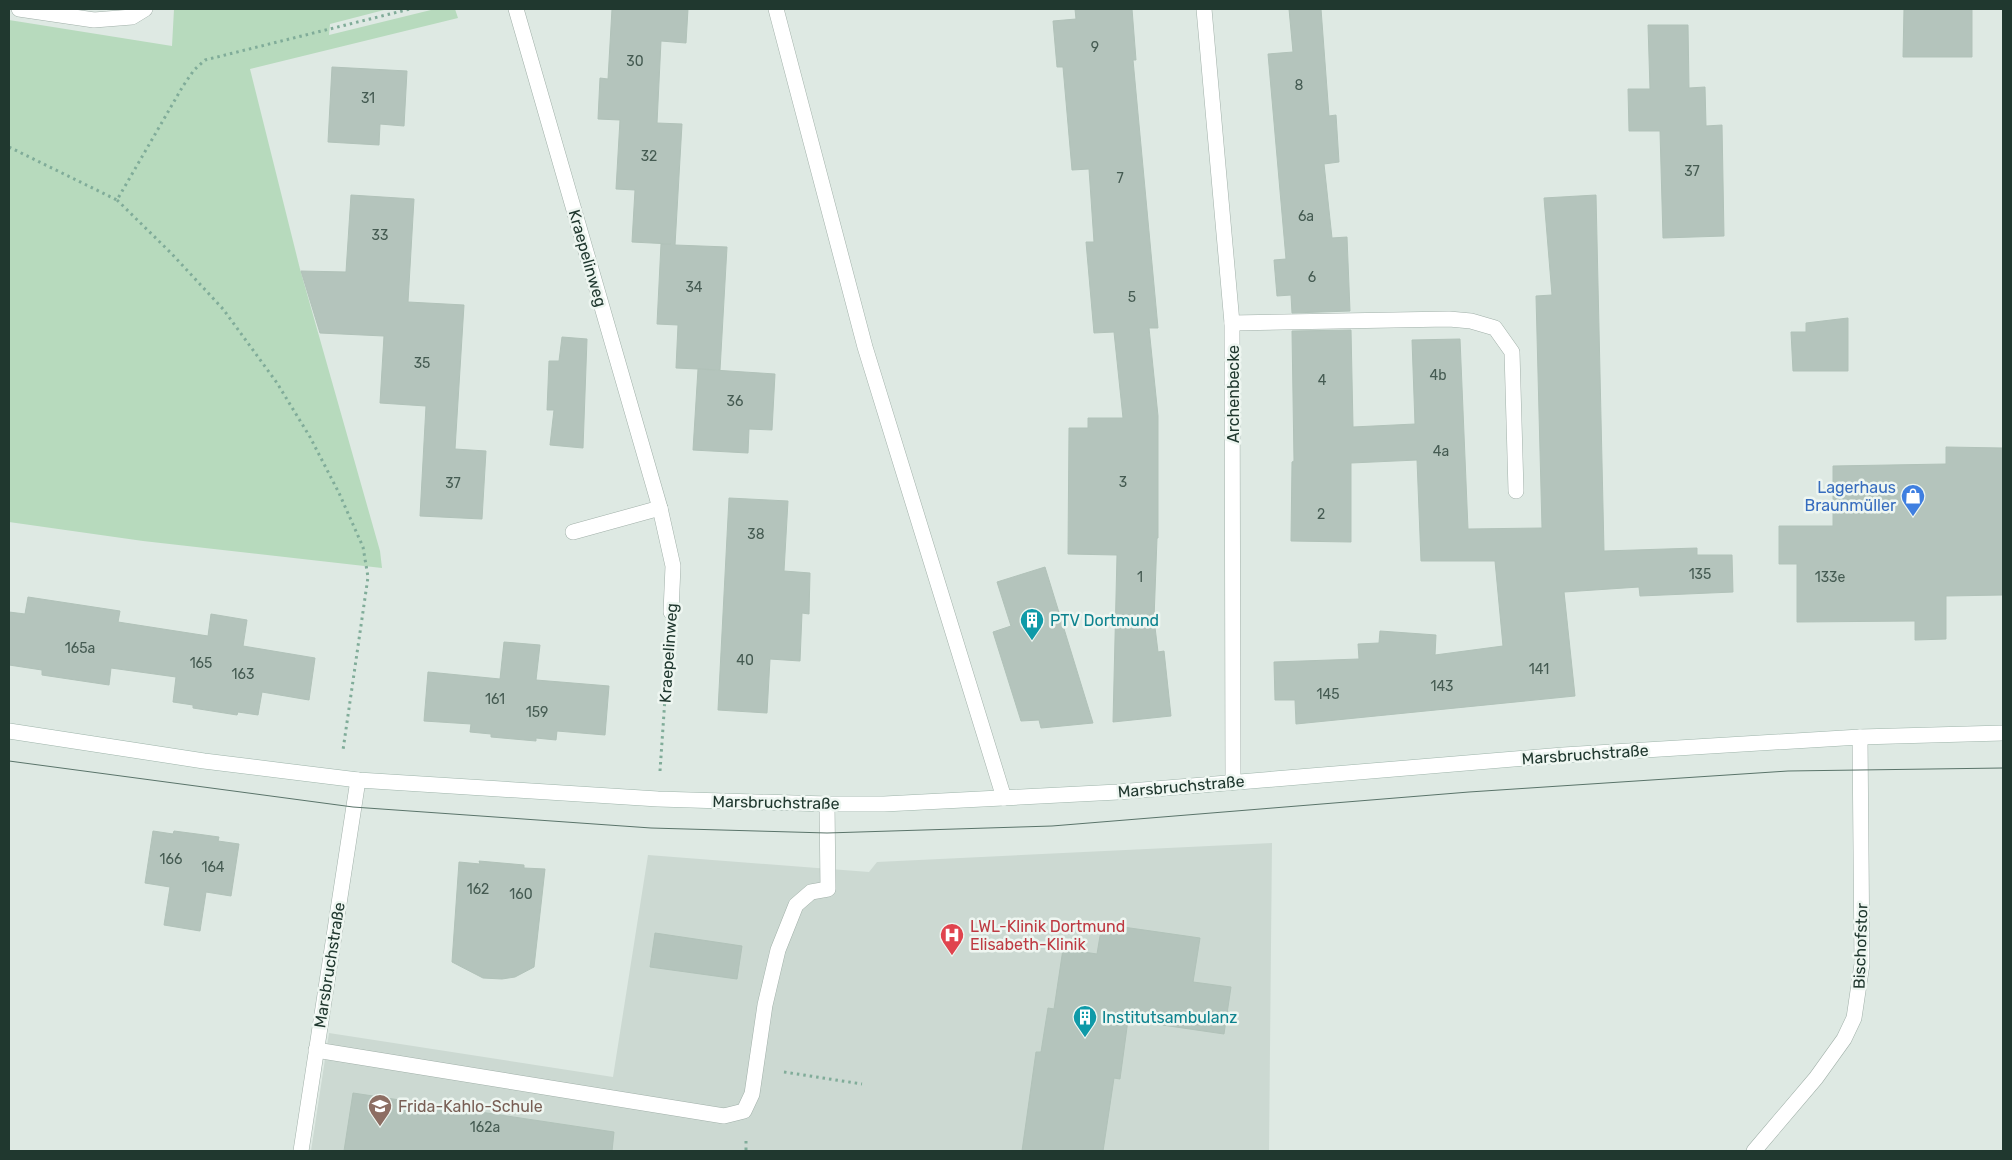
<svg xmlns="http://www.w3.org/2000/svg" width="2012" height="1160" font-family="Rubik,sans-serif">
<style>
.built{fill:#ccd9d2}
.green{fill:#b7dabd}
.building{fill:#b4c4bc;stroke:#b1c2b9}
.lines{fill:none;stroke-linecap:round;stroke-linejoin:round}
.lane-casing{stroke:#a1b0a9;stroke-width:16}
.street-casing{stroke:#a1b0a9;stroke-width:16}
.secondary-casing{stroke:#9eb4aa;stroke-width:16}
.path{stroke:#80ac99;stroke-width:3;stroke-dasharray:2.5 4;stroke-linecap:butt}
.lane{stroke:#fff;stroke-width:15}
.street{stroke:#fff;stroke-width:15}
.secondary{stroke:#fff;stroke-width:15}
.tram{stroke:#5a746a;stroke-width:1}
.labels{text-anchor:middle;stroke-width:5;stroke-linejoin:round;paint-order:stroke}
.number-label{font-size:14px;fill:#455b52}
.street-label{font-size:16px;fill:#20382f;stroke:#eef6f1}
.shop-label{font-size:16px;fill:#366cbe;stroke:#eef6f1;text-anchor:end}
.culture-label{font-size:16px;fill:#0d838f;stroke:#eef6f1;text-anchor:start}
.health-label{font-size:16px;fill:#be3a42;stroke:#eef6f1;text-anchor:start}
.education-label{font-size:16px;fill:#785e54;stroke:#eef6f1;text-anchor:start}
</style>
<rect width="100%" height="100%" fill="#dee9e3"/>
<path class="built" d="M1272,843L1269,1151H311L329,1033L613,1077L648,855L869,872L877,862Z"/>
<path class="green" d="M174,9H388L330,24L329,35L435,9H455L458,18L250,69L300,269L380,551L382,568L143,541L9,522V20L172,46Z"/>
<g class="building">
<path d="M612,9H688L686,43L661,41L657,123L682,124L675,245L727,247L720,370L676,368L678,325L657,324L661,244H671L632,242L635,190L616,189L620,120L598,119L600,78L608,79Z"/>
<path d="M1075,9H1132L1136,60H1133L1158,328H1149L1158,416V538H1157L1154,619L1158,652L1164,651L1171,716L1113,722L1117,555L1068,554L1069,428H1088V418H1123L1114,332L1094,333L1086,242H1094L1089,169L1072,170L1063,67H1057L1053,21L1076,19Z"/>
<path d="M1289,9H1321L1329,116L1336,115L1339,162L1324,164L1332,238L1347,237L1350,311L1292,313L1291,295L1277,296L1274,260L1286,259L1268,54L1293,52Z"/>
<path d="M1904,9H1972V57H1903Z"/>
<path d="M1648,25H1688L1689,88L1705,87L1706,126L1722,125L1724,236L1663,238L1660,131H1629L1628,89H1650Z"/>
<path d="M332,67L407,71L404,126L380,124L379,145L328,142Z"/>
<path d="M351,195L414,199L408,302L464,305L455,449L486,451L482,519L420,516L426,406L380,403L384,336L320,333L301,271L346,272Z"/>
<path d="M1596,195L1604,551L1697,548V555H1732L1733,592L1640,596L1639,587L1564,592L1575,696L1296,724L1295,700H1275L1274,662L1359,659L1358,644L1379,643L1380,631L1436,635L1435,655L1503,646L1495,561H1421L1417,460L1351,463V542L1291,541L1292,462L1294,461L1292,331L1351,330L1353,427L1415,424L1412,340L1460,339L1468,529L1542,528L1536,296L1552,295L1544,198Z"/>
<path d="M1848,318V371H1793L1791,332H1806V323Z"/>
<path d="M562,337L587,339L583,448L550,445L554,410H547L549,361H559Z"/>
<path d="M698,369L775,374L772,430L749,429L748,453L693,450Z"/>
<path d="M1946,447L2003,448V595L1946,596V639L1915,640V621L1797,622V564H1779V526H1833V466L1946,464Z"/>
<path d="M729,498L788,501L784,571L810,573L809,614L802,613L800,661L770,659L767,713L718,710Z"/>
<path d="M1045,567L1093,723L1041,728L1039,720L1021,721L993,632L1011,626L997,582Z"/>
<path d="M28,597L120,611L118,622L208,636L211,614L247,620L243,646L315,658L309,700L262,692L258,715L238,712L237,715L193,708V705L173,702L176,677L111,668L109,685L42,675V670L9,665V612L25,614Z"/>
<path d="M504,642L540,645L536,680L609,686L605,735L557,731L556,740L536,738V741L491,737V734L470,732L471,724L424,721L428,672L500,679Z"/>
<path d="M153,831L173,834L174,831L197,834L219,837L218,841L239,844L231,896L206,892L200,931L164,925L170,887L145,883Z"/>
<path d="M479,861L524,865V868L545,869L534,967L515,977L502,979L483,978L452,962L459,862L480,864Z"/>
<path d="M1102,924L1200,938L1193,982L1231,987L1224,1034L1128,1020L1120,1079L1114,1078L1103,1151H1022L1036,1052H1041L1048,1008L1054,1009L1063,949L1097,954Z"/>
<path d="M655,933L742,946L737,979L650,967Z"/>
<path d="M353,1093L614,1132L612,1151H344Z"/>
</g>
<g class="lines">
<g class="lane-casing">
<g id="lane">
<path d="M19,9L94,20L132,17L145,9"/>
<path d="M776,9L865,347L1004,798"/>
<path d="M1232,323L1449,319L1471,321L1495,328L1512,352L1516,491"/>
<path d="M316,1050L724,1116L744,1111L752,1094L765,1005L778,950L796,905L811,892L828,889L827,804"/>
<path d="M301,1151L358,780"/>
</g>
</g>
<g class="street-casing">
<g id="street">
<path d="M516,9L660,508L673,566L671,612"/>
<path d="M1204,9L1232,323L1233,782"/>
<path d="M573,532L660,508"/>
<path d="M1754,1151L1816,1078L1844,1039L1854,1018L1862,964L1860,737"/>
</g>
</g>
<g class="secondary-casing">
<path id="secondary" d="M9,731L204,761L358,780L658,799L827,804H884L1118,792L1563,755L1860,737L2003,733"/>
</g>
<g class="path">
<path d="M9,147L117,200L183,86L194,70L205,60L410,9"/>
<path d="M117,200L171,253L223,309L277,383L310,437L339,493L363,547L368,577L343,750"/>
<path d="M660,771L669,640"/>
<path d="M784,1072L862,1084"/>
<path d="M746,1141V1151"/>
</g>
<use href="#lane" class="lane"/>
<use href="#street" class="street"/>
<use href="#secondary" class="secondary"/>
<path class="tram" d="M9,761L353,807L651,828L827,833L1052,826L1469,792L1788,771L2003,768"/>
</g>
<defs>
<g id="shop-pin" transform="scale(1.25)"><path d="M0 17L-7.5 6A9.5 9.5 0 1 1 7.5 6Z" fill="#3f7fe0" stroke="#eef6f1"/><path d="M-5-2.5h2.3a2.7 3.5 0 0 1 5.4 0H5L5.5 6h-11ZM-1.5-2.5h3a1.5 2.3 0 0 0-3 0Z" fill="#fff"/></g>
<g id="building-pin" transform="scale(1.25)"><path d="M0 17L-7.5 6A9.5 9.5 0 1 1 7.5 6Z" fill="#0f9aa8" stroke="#eef6f1"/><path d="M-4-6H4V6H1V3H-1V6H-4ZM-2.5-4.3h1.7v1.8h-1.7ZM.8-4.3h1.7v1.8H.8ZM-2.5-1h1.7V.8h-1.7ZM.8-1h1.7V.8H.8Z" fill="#fff"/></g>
<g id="hospital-pin" transform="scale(1.25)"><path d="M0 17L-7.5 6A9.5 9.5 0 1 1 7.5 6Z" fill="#e0444e" stroke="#eef6f1"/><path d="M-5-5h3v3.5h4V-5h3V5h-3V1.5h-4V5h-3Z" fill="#fff"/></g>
<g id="school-pin" transform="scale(1.25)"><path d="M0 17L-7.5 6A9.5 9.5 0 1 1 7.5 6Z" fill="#8d6e63" stroke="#eef6f1"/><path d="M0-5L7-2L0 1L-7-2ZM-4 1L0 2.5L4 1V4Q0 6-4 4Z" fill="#fff"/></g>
</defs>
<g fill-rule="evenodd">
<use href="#shop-pin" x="1913" y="496"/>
<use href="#building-pin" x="1032" y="620"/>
<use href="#hospital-pin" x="952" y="935"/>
<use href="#building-pin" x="1085" y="1017"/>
<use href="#school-pin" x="380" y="1106"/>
</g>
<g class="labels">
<g class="number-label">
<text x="1095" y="52">9</text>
<text x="635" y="66">30</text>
<text x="1299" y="90">8</text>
<text x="368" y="103">31</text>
<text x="649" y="161">32</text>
<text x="1692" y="176">37</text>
<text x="1120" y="183">7</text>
<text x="1306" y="221">6a</text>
<text x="380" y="240">33</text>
<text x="1312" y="282">6</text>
<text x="694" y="292">34</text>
<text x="1132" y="302">5</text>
<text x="422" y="368">35</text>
<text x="1438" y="380">4b</text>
<text x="1322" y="385">4</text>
<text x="735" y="406">36</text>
<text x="1441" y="456">4a</text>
<text x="1123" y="487">3</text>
<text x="453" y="488">37</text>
<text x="1321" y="519">2</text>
<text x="756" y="539">38</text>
<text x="1700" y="579">135</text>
<text x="1140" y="582">1</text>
<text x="1830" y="582">133e</text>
<text x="80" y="653">165a</text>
<text x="745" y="665">40</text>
<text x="201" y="668">165</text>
<text x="1539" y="674">141</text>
<text x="243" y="679">163</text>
<text x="1442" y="691">143</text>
<text x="1328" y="699">145</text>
<text x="495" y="704">161</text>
<text x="537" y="717">159</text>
<text x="171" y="864">166</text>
<text x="213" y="872">164</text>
<text x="478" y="894">162</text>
<text x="521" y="899">160</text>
<text x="485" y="1132">162a</text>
</g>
<g class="street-label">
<text transform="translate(588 258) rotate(74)" y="6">Kraepelinweg</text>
<text transform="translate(1233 394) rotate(-90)" y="6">Archenbecke</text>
<text transform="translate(668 653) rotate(-86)" y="6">Kraepelinweg</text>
<text transform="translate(1585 754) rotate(-4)" y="6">Marsbruchstraße</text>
<text transform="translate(1181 786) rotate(-5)" y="6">Marsbruchstraße</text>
<text transform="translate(776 802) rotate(1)" y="6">Marsbruchstraße</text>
<text transform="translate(1860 946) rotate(-88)" y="6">Bischofstor</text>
<text transform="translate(329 965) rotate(-81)" y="6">Marsbruchstraße</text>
</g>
<g class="shop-label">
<text x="1896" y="493">Lagerhaus<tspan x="1896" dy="18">Braunmüller</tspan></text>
</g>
<g class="culture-label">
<text x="1050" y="626">PTV Dortmund</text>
<text x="1102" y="1023">Institutsambulanz</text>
</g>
<g class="health-label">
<text x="970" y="932">LWL-Klinik Dortmund<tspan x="970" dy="18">Elisabeth-Klinik</tspan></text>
</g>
<g class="education-label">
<text x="398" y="1112">Frida-Kahlo-Schule</text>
</g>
</g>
<rect width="2012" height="1160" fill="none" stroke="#20382f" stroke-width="20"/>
</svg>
